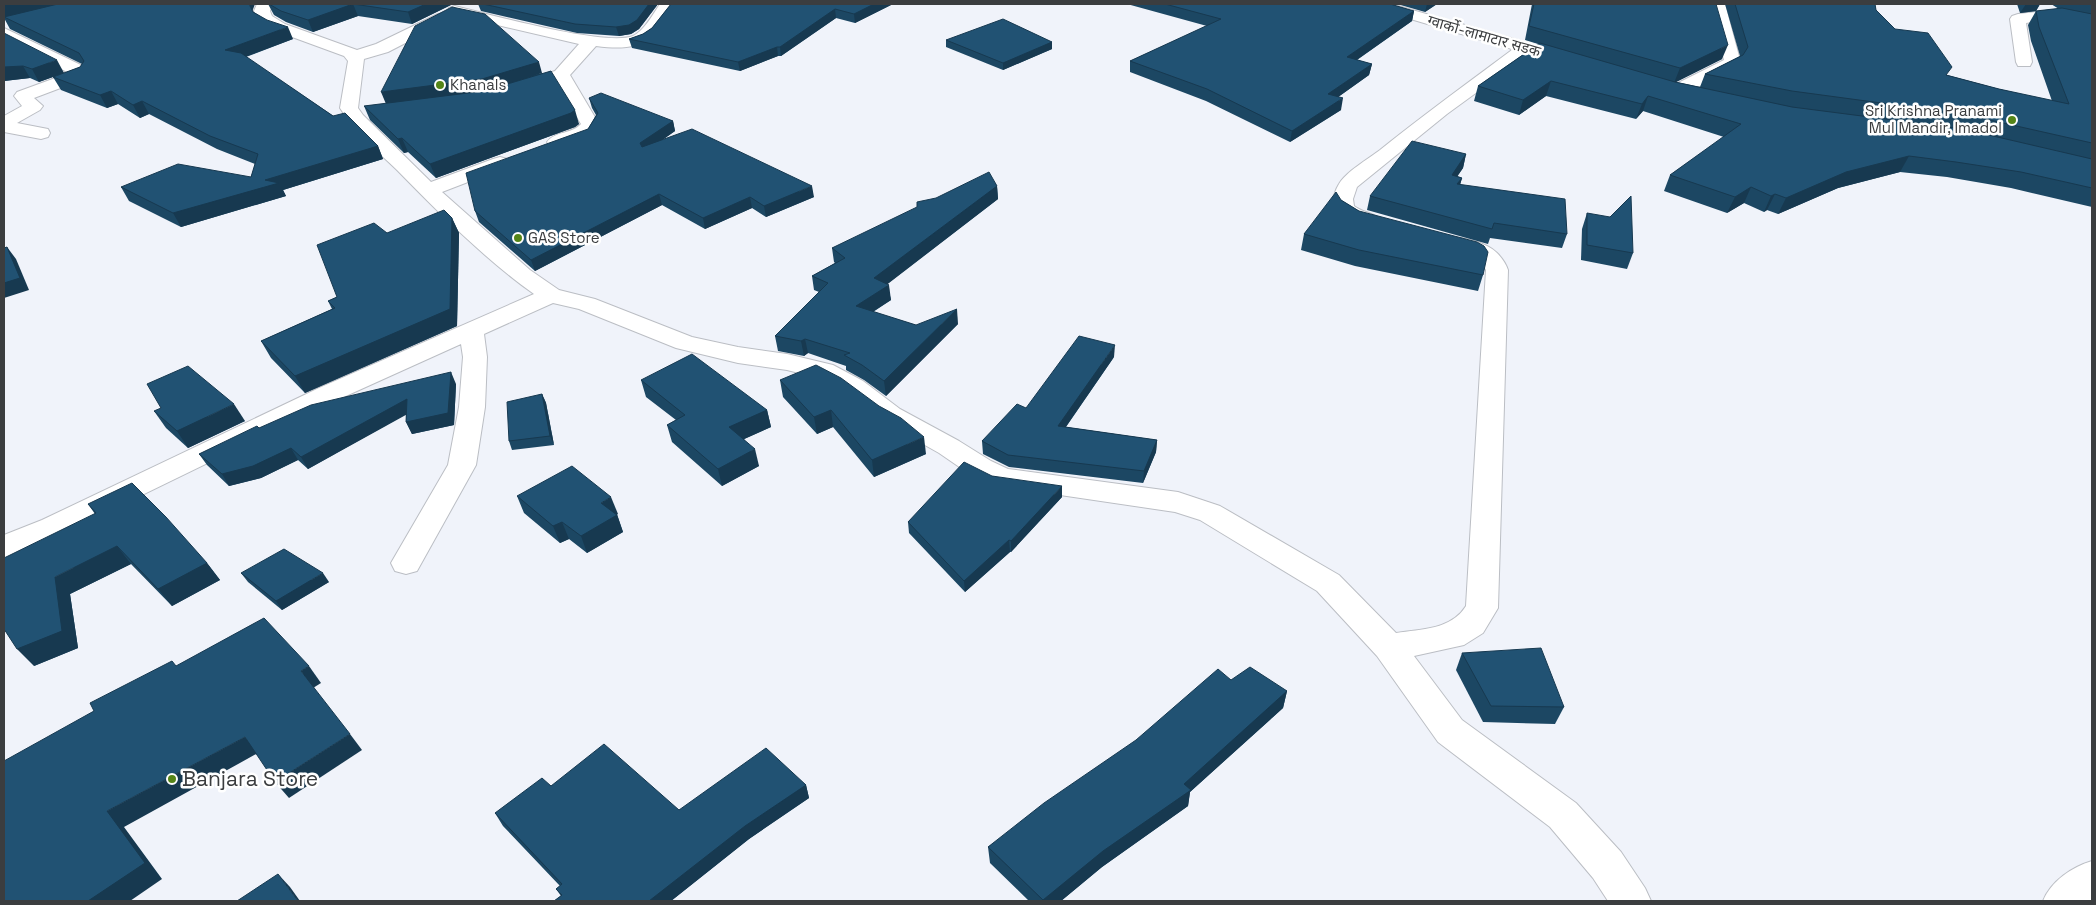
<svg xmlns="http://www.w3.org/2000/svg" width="2096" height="905" font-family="'Space Grotesk','Noto Sans Devanagari',sans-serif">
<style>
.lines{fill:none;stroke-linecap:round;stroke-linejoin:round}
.minor-casing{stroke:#bbbec4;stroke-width:2}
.secondary-casing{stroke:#bbbec4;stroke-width:2}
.minor{fill:#fff;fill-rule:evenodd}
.secondary{fill:#fff;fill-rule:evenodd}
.wall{fill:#1c4763}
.shaded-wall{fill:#173950}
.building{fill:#215273;stroke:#173950}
.poi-dot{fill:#558518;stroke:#fff;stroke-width:2}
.labels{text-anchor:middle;stroke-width:5;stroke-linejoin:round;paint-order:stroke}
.far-street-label{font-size:15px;fill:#3b3d3f;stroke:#fff}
.far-poi-label{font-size:15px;fill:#3b3d3f;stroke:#fff;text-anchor:start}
.near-poi-label{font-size:21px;fill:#3b3d3f;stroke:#fff;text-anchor:start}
</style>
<rect width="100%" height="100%" fill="#f0f3fa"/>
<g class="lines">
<g class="minor-casing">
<g id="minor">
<path d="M257,4H273L270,11L272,16L285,24L357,50L376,44L438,14L449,13L447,11L449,8L455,6C488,14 606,47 633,36C644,31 653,14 660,4H676C653,42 641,52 596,46L570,75L599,124C597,128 593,134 589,137C582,143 559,148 550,146L547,142C555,131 572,134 581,124L556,82L520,93L514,92L511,88L514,84L555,71L579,44L450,14L452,17L450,20L388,52L364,59L358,108L363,115L431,182L493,159L500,157L507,159L510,163L507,167L442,192L530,270L559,290L595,299L692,337L738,347L787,354L833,365L863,381L900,409L959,441L991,461L1008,469L1178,492L1220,506L1339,575L1396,633C1421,629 1451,630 1466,606L1486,270C1479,254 1458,252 1443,248L1440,243L1443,238C1458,235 1486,242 1497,253C1502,258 1506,264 1508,270L1498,608L1483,633L1464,645L1414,656L1462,720L1576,803L1621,852L1645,888L1651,901H1608L1593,878L1550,827L1438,742L1377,656L1317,591L1200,520L1175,512L993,485L971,475L939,453L882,421L845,393L815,377L787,370L738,363L676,348L579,309L553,303L484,334L487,357L485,407L476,465L417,571L406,574L395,571L391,563L448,465L459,407L463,357L461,344L337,400L62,534L4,558V535L42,520L319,388L534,294C487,261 438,212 397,170C377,151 355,132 340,108L348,61L344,56L273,30L259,22L254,11Z"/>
<path d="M1709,4H1725L1740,60L1736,68L1682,95L1676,96L1670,95L1667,91L1670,87L1724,60Z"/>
<path d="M2054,10L2060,12L2062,15L2060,18L2026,23L2032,62L2030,66H2018L2016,62L2010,19L2012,16L2018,14Z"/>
<path d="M4,28L85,67L90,74L87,78L34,98L43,106L40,110L17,123L48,129L50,133L48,137L41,139L4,132V116L22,106L14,96L17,92L69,73L4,39Z"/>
<path d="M1526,43L1532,44L1534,48L1532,52L1447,114L1357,187L1353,199L1354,206C1363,213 1376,213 1382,221L1379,226C1368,228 1356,224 1346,219C1331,211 1331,197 1339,184C1346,172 1368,159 1380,150C1426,113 1473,79 1520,44Z"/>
<path d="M2092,861V901H2043C2051,881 2072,867 2092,861Z"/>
</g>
</g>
<g class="secondary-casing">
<path id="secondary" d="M1367,4H1391L1571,55L1573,59L1571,63H1559L1370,7Z"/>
</g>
<use href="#minor" class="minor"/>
<use href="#secondary" class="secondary"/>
</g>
<g class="wall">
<path d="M4,4L252,11L293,39L246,57L378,146L383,159L283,190L286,196L181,227L129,201L121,187L251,177L255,164L217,149L149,114L140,118L118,104L107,108L61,90L53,77L80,67L82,64L10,29L4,18Z"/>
<path d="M268,4H453L412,24L358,16L313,32L286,22L274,15Z"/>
<path d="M478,4H658L639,29L631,34L619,36L577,33L481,11Z"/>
<path d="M671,4H893L855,23L836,18L781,56H778L740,71L632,48L629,39L643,34L652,28L667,9Z"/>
<path d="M1127,4H1390L1414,11L1412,21L1357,60L1372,64L1369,75L1338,97L1341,110L1290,142L1206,101L1130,72V61L1207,26Z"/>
<path d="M1397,4H1437L1425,12Z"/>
<path d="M1532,4H1716L1722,59L1676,82L1700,87L1705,74L1740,56L1725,4H1875L1876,10L1895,29L1947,75L1999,89L2052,101L2031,41L2028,25L2036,11L2059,9L2051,4H2092V207L2011,188L1947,177L1900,172L1838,188L1778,214L1767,210L1764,212L1744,203L1727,213L1664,191L1670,175L1724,137L1643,111L1636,119L1546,96L1519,115L1474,101L1478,86L1538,44L1525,40Z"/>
<path d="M2017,4H2040L2036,11L2020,13Z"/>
<path d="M4,33L64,73L39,82L30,78L4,81Z"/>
<path d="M946,40L1052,42V49L1003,70L946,47Z"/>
<path d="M542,73L579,124L575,127L436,178L408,152L404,153L370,120L364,106L386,104Z"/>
<path d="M589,98L673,121L675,131L662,140L814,197L766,217L752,208L705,229L662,205L535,271L479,222L475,211L588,129L596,115L592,108Z"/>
<path d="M1466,154L1463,168L1457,176L1462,178L1460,185L1567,234L1562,248L1490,238L1488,244L1367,210L1370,196Z"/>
<path d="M997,186L998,199L887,284L891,300L873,312L916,325L958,324L886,396L864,380L846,370V366L808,353L804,356L778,351L775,336L819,292L814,290L812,276L835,263L834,262L832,248Z"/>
<path d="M1341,200L1359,211L1483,275L1478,291L1355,266L1301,250L1304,234Z"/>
<path d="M1587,213L1633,253L1627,269L1581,260L1582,229Z"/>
<path d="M452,218L459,233L457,326L305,393L271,358L261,341L332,309L328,301L337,297L387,233Z"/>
<path d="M1114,357L1066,427L1157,440L1156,452L1143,483L1009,467L983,454L982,441L1026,408Z"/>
<path d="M641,380L767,410L771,427L744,439L759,466L722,486L672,442L667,425L676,420L646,397Z"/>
<path d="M780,380L926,454L874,477L833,427L817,434L783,397Z"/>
<path d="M456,384L454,425L412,434L406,422V414L308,469L298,460L261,478L229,486L207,465L199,454L259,428Z"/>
<path d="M542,394L546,403L554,445L512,450L509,441Z"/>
<path d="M154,411L245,421L188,448L166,428Z"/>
<path d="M992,476L1062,497L1011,552H1010L965,592L909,533L908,522Z"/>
<path d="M517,496L618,514H617L623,532L587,553L569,539L560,543L524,513Z"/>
<path d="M88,504L207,563L220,580L172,606L131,564L70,594L78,648L34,666L95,514Z"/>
<path d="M241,573L329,582L282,610L248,582Z"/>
<path d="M1462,653L1564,707L1555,724L1483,722L1456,670Z"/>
<path d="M1231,680L1287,691L1283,708L1190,792L1188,806L1102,867L1061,901H1029L990,863L988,847Z"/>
<path d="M806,785L809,798L749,839L671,901H554L561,896L556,889L560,886L503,826L495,813L551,786L679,810Z"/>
</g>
<g class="shaded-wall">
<path d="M4,4H61L4,18Z"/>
<path d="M249,4H255L252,12Z"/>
<path d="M353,4L358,16L313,32L308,20Z"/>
<path d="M426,4H453L412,24L408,12Z"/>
<path d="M649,4H658L639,29L631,34L619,36L616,27Z"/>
<path d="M874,4H893L855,23L854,14Z"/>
<path d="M1427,4H1437L1425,12Z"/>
<path d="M2026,4H2040L2036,11L2020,13Z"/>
<path d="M835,9L836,18L781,56L780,47Z"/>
<path d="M1414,11L1412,21L1345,68L1347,57Z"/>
<path d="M288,27L293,39L231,62L225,50Z"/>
<path d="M1052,42V49L1003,70V63Z"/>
<path d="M1728,45L1722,59L1674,83L1680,68Z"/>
<path d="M777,47L778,56L740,71L738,62Z"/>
<path d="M57,60L64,73L39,82L32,69Z"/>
<path d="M539,62L542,73L487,91L386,104L381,92Z"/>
<path d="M1372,64L1369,75L1327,105L1328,94Z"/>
<path d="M23,66L30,78L4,81V67Z"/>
<path d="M1551,81L1546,96L1519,115L1523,100Z"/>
<path d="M111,91L118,104L107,108L100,95Z"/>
<path d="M1648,96L1643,111L1636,119L1642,104Z"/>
<path d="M1343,98L1341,110L1290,142L1292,131Z"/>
<path d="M142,101L149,114L140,118L133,105Z"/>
<path d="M575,110L579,124L575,127L436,178L430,164Z"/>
<path d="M673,121L675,131L643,154L640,143Z"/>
<path d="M402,138L408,152L404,153L398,139Z"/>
<path d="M378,146L383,159L283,190L286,196L181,227L173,213L265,180Z"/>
<path d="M1466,154L1463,168L1449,189L1452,175Z"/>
<path d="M1909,156L1900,172L1838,188L1778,214L1786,198L1846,172Z"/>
<path d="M1462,178L1458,191L1457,184Z"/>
<path d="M812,186L814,197L766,217L764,206Z"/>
<path d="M997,186L998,199L876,293L874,278Z"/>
<path d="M1751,187L1744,203L1727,213L1735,197Z"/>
<path d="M659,194L662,205L535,271L531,260Z"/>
<path d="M1775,194L1767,210L1764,212L1771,196Z"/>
<path d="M750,197L752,208L705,229L703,218Z"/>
<path d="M452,218L459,233L457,326L305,393L295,376Z"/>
<path d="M7,247L16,259L29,290L4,298V283Z"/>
<path d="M889,285L891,300L858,321L856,306Z"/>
<path d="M957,309L958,324L886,396L884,381Z"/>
<path d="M805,339L808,353L804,356L801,341Z"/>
<path d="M1115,345L1114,357L1058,438V426Z"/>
<path d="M451,372L456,384L454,425L412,434L406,422Z"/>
<path d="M542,394L546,403L554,445L550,436Z"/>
<path d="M407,399L413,411L308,469L301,457Z"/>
<path d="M234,404L245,421L188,448L177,431Z"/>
<path d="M767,410L771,427L733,444L729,427Z"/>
<path d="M831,410L833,427L817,434L814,417Z"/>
<path d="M924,437L926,454L874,477L872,460Z"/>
<path d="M1157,440L1156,452L1143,483L1144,471Z"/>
<path d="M291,448L298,460L261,478L229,486L222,474Z"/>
<path d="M755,449L759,466L722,486L718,469Z"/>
<path d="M1062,486V497L1011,552V541Z"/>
<path d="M611,497L618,514L608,520L601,503Z"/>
<path d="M617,515L623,532L587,553L581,536Z"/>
<path d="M562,522L569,539L560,543L553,526Z"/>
<path d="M1009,540L1010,552L965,592L964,581Z"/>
<path d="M117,546L131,564L70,594L78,648L34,666L17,649L55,577Z"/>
<path d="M207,563L220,580L172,606L158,589Z"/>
<path d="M323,573L329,582L282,610L276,601Z"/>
<path d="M309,666L321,683L313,688L301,671Z"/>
<path d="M1287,691L1283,708L1190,792L1188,806L1102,867L1061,901H1043V900L1184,784Z"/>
<path d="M350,734L362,750L289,798L275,782Z"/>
<path d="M245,737L258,753L124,827L162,879L130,901H88L107,811Z"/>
<path d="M806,785L809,798L749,839L671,901H649L745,826Z"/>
<path d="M278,874L290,887L300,901H298Z"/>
</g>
<g class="building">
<path d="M58,4H249L253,12L267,20L288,27L225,50L241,53L333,116L345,113L378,146L265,180L279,183L173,213L121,187L178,164L251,177L258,154L210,136L142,101L133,105L111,91L100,95L53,77L80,67L84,61L79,53L4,17Z"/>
<path d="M269,4H426L408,12L353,4L308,20L281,11Z"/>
<path d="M483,4H649L637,20L629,25L616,27L575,24Z"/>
<path d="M671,4H874L854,14L835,9L780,47H777L738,62L629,39L643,34L652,28L667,9Z"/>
<path d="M1165,4H1390L1414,11L1347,57L1372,64L1328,94L1343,98L1292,131L1207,89L1130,61L1221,19Z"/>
<path d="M1534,4H1716L1728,45L1680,68L1529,26Z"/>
<path d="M1735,4H1875L1876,10L1895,29L1928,33L1952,67L1946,75L1999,89L2069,104L2039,27L2036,11L2062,8L2092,14V143L1963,114L1792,91L1705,74L1743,55L1748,47Z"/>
<path d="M452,7L485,14L539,62L482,79L381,92L415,26Z"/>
<path d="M1003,19L1052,42L1003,63L946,40Z"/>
<path d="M4,33L57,60L32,69L23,66L4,67Z"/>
<path d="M1540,43L1675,82L1792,107L1963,129L2092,159V188L2021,172L1956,162L1909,156L1846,172L1786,198L1775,194L1771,196L1751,187L1735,197L1670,175L1741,124L1648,96L1642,104L1551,81L1523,100L1478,86Z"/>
<path d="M551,71L575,110L571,113L430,164L402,138L398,139L364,106L484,91Z"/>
<path d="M601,93L673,121L640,143L642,147L692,129L812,186L764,206L750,197L703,218L659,194L531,260L475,211L466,173L588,129L598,113L589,98Z"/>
<path d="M1412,141L1466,154L1452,175L1462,178L1457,184L1565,199L1567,234L1494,223L1492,229L1370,196Z"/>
<path d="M989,172L997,186L874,278L889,285L856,306L916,325L957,309L884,381L862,365L844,355L850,353L805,339L801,341L775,336L828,283L812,276L845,258L832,248L917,207V202L936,198Z"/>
<path d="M1336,192L1341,200L1359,211L1477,242L1484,246L1488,252L1483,275L1359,250L1304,234Z"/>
<path d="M1631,196L1633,253L1587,245V213L1610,217Z"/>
<path d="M444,210L452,218L450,309L295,376L261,341L335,308L328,301L337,297L317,245L374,223L387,233Z"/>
<path d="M7,247L20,278L4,283V248Z"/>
<path d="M1079,336L1115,345L1058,426L1157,440L1144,471L1008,455L982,441L1017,404L1026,408Z"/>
<path d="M692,354L767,410L729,427L755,449L718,469L667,425L685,415L641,380Z"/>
<path d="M816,365L841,378L879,406L901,418L924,437L872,460L831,410L814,417L780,380Z"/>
<path d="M188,366L234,404L177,431L154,411L161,408L147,384Z"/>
<path d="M451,372L448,413L406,422L407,399L301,457L291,448L253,466L222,474L199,454L257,426L259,428L311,405Z"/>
<path d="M542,394L550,436L509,441L507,402Z"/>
<path d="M964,462L992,476L1062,486L1011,541L1009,540L964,581L908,522Z"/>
<path d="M572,466L611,497L601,503L617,515L581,536L562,522L553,526L517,496Z"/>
<path d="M132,483L166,517L207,563L158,589L117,546L55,577L62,631L17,649L4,629V558L96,513L88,504Z"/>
<path d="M284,549L323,573L276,601L241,573Z"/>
<path d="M264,618L309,666L301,671L350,734L275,782L245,737L107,811L145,863L88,901H4V761L94,711L90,703L172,661L176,666Z"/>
<path d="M1541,648L1564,707L1491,706L1462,653Z"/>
<path d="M1250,667L1287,691L1184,784L1191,790L1103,851L1043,900L988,847L1044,803L1136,740L1218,669L1231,680Z"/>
<path d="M604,744L679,810L766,748L806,785L745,826L649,901H554L562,895L556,889L562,884L495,813L542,778L551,786Z"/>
<path d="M278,874L298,901H237Z"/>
</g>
<g class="poi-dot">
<circle cx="440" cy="85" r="5"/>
<circle cx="2012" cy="120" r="5"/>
<circle cx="518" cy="238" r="5"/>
<circle cx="172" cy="779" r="5"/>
</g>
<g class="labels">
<g class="far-street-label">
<text transform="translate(1484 36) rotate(16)" y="5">ग्वार्को-लामाटार सडक</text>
</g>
<g class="far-poi-label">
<text x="450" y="90">Khanals</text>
<text x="2002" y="116" text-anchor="end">Sri Krishna Pranami<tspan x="2002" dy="17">Mul Mandir, Imadol</tspan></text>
<text x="528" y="243">GAS Store</text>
</g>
<g class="near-poi-label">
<text x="182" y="786">Banjara Store</text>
</g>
</g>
<rect width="2096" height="905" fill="none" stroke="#3b3d3f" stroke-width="10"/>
</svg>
